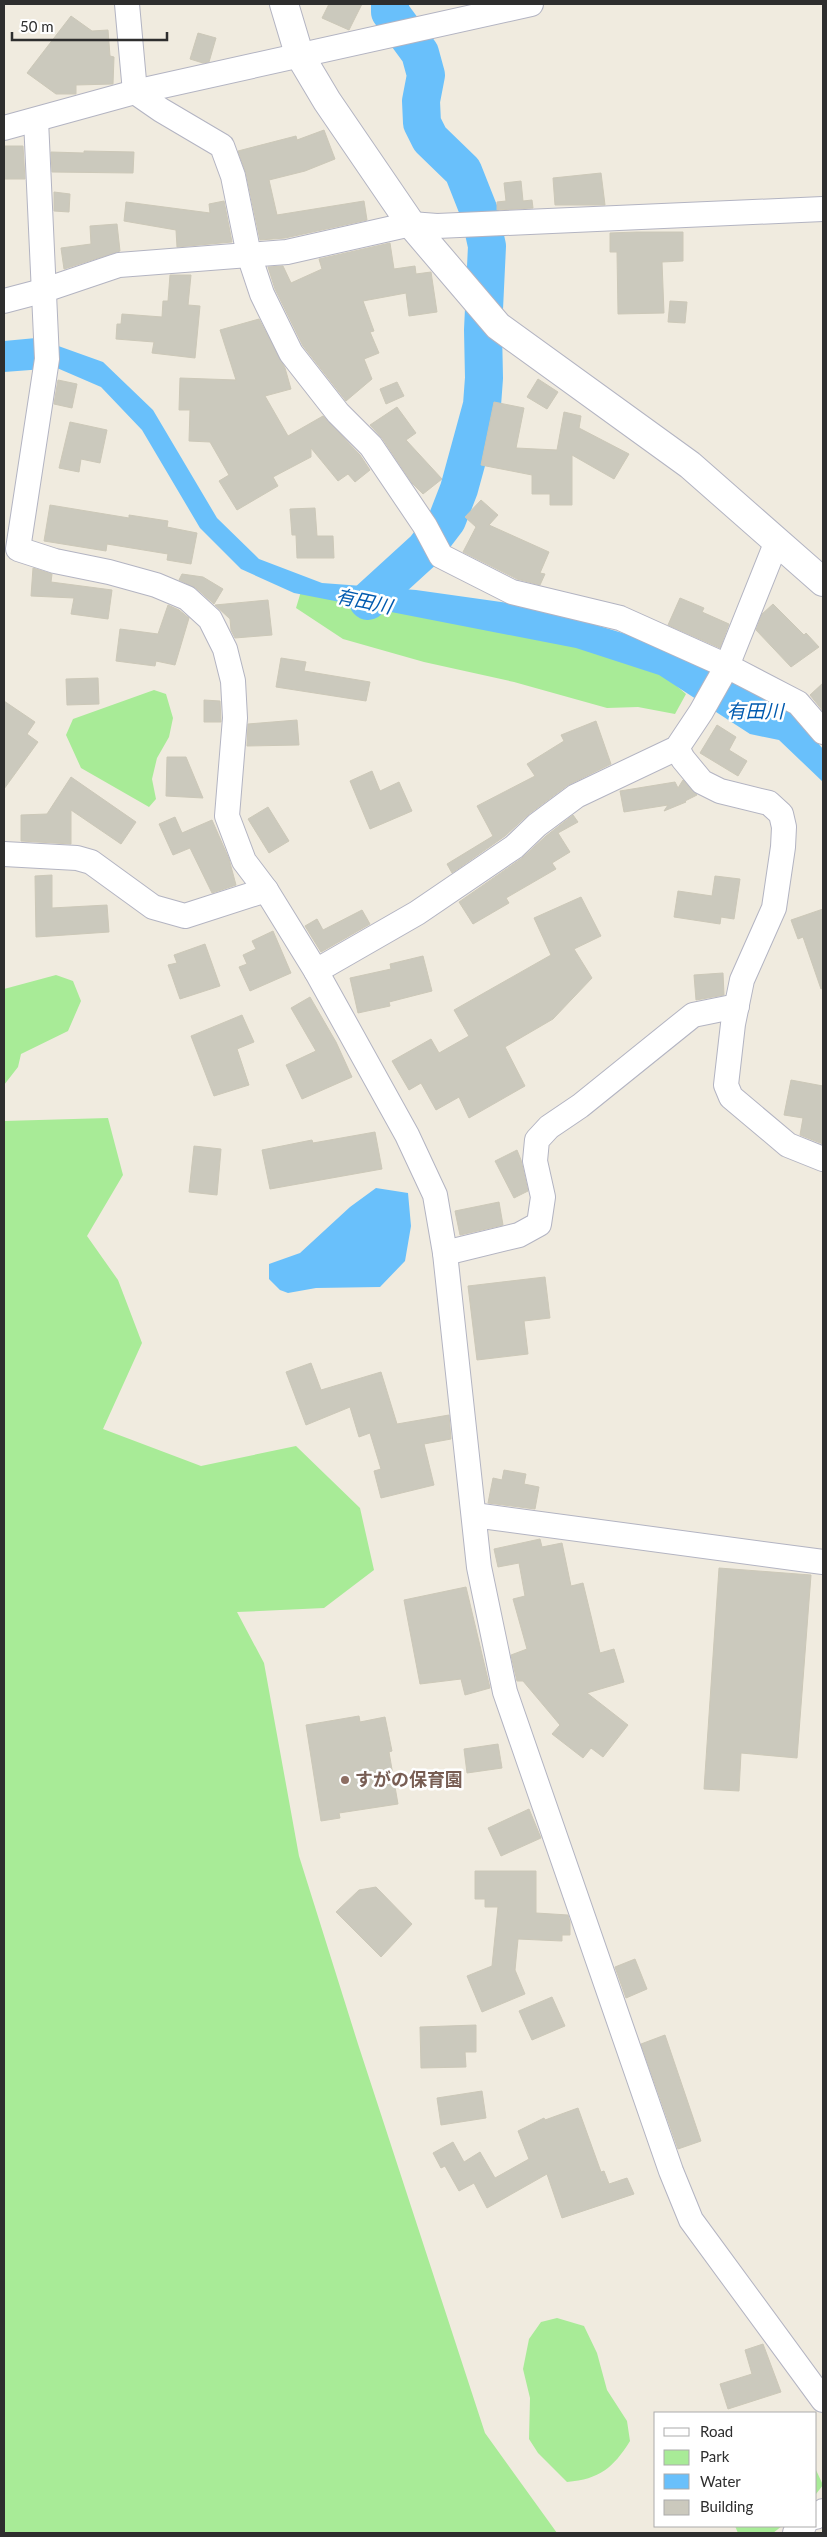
<svg xmlns="http://www.w3.org/2000/svg" width="827" height="2537" font-family="Lato,'Noto Sans JP',sans-serif">
<style>
.green{fill:#a8eb97}
.water{fill:#69c0fb}
.lines{fill:none;stroke-linecap:round;stroke-linejoin:round}
.river{stroke:#69c0fb;stroke-width:38}
.building{fill:#cbc9bd;stroke:#ccc8b8}
.minor-casing{stroke:#b3b4c2;stroke-width:26}
.tertiary-casing{stroke:#b3b4c2;stroke-width:30}
.minor{stroke:#fff;stroke-width:24}
.tertiary{stroke:#fff;stroke-width:28}
.education-dot{fill:#8d6e63;stroke:#fff;stroke-width:2}
.labels{text-anchor:middle;stroke-width:5;stroke-linejoin:round;paint-order:stroke}
.education-label{font-size:18px;font-weight:bold;fill:#785e54;stroke:#fff;text-anchor:start}
.water-label{font-size:19px;font-style:italic;fill:#005aaf;stroke:#fff}
</style>
<rect width="100%" height="100%" fill="#f0ebdf"/>
<g class="green">
<path d="M302,588L490,623L656,668L686,694L675,714L638,707L607,708L514,682L424,662L343,639L296,608Z"/>
<path d="M154,690L166,694L173,718L169,737L157,758L152,779L156,799L149,807L81,768L66,735L73,719Z"/>
<path d="M56,975L73,981L81,1001L68,1031L21,1054L18,1067L4,1085V989Z"/>
<path d="M108,1118L123,1175L87,1236L118,1280L142,1343L103,1429L201,1466L296,1446L360,1508L374,1570L324,1608L237,1612L264,1663L299,1856L358,2044L485,2433L557,2533H4V1121Z"/>
<path d="M557,2318L584,2326L597,2353L607,2390L627,2421L630,2441C613,2468 600,2479 567,2482L538,2453L529,2439L530,2398L523,2369L529,2339L541,2322Z"/>
<path d="M816,2470L823,2485L816,2494Z"/>
<path d="M735,2526H782L773,2533H738Z"/>
</g>
<g class="water">
<path d="M36,338L103,362L153,410L217,518L259,559L322,583L416,590L537,607L688,653L781,700L823,749V782L779,740L750,734L659,675L576,648L294,593L241,569L200,528L142,430L101,387L57,368L4,372V341Z"/>
<path d="M376,1188L408,1193L411,1226L405,1261L380,1287L316,1288L288,1293L280,1290L269,1279V1264L300,1253L350,1207Z"/>
</g>
<g class="lines">
<path class="river" d="M368,601L425,549L447,520L459,489L482,405L484,378L483,330L487,246L480,214L463,171L430,139L422,123L421,101L426,75L420,53L390,12V4"/>
</g>
<g class="building">
<path d="M329,4H362L349,30L322,18Z"/>
<path d="M71,16L92,31L108,30L110,56L114,57L113,84L76,85V94H56L27,73Z"/>
<path d="M198,33L216,38L209,62L203,63L190,59Z"/>
<path d="M324,130L335,159L305,171L269,180L277,215L364,201L367,220L285,238L260,240L246,173L238,151L296,136L297,140Z"/>
<path d="M4,146H23L25,179H4Z"/>
<path d="M84,151L134,152L133,173L52,172L51,152L84,153Z"/>
<path d="M601,173L605,205H555L553,178Z"/>
<path d="M521,181L523,201L532,200L533,208L497,210V202L506,201L504,183Z"/>
<path d="M54,192L70,194L69,212L54,211Z"/>
<path d="M224,201L232,242L177,247L176,230L124,221L126,202L210,213L209,204Z"/>
<path d="M117,224L120,251L64,269L61,248L91,244L90,226Z"/>
<path d="M637,232H683V261L662,262L664,313L618,314L617,252H610V233Z"/>
<path d="M390,243L394,269L415,266L416,274L431,272L437,312L409,316L406,293L363,301L374,331L370,332L379,353L364,359L372,379L346,401L303,346L275,289L268,267L283,266L291,283L322,269L319,259Z"/>
<path d="M170,275H191L188,305L200,306L195,358L152,353L154,342L116,339L117,324H121L122,314L162,317L163,301H168Z"/>
<path d="M670,301L687,302L685,323L668,322Z"/>
<path d="M259,319L285,368L291,389L265,396L288,436L323,416L360,455L370,470L355,482L348,474L338,481L311,448V457L273,477L278,486L237,510L219,481L229,475L210,442L189,441L190,410H179L180,378L236,380L220,330Z"/>
<path d="M538,379L558,392L547,409L527,397Z"/>
<path d="M58,380L77,384L72,408L54,404Z"/>
<path d="M397,382L404,396L386,404L380,389Z"/>
<path d="M494,402L524,408L516,448L557,450L564,412L581,416L579,428L629,454L614,479L572,455V505H550V494H532V475L481,465Z"/>
<path d="M397,407L416,433L406,440L442,479L423,494L412,483L382,438L370,425Z"/>
<path d="M70,422L107,430L100,463L81,459L79,472L59,468Z"/>
<path d="M481,500L498,515L489,525L549,552L540,573L545,574L540,585L517,579L463,552L476,527L465,517Z"/>
<path d="M50,505L129,518V515L168,521L167,527L197,533L191,564L167,560L168,554L107,544L106,551L44,541Z"/>
<path d="M315,508L317,536H333L334,558H297L296,535H292L290,509Z"/>
<path d="M33,568L52,574L51,582L112,590L108,619L71,614L74,598L31,596Z"/>
<path d="M182,574L203,577L223,589L214,604L196,588L179,580Z"/>
<path d="M680,598L704,608L702,612L729,624L720,648L668,625Z"/>
<path d="M268,600L272,635L235,638L231,630L230,619L215,605Z"/>
<path d="M773,604L804,635L806,633L819,647L791,667L756,630L762,614Z"/>
<path d="M168,605L179,610L189,618L175,665L156,661L155,666L116,661L120,629L158,634Z"/>
<path d="M281,658L306,662L304,671L370,682L366,701L276,687Z"/>
<path d="M98,678L99,704L67,705L66,679Z"/>
<path d="M823,683V711L810,695Z"/>
<path d="M204,700L220,701L221,722H204Z"/>
<path d="M4,701L35,722L27,734L38,742L4,789Z"/>
<path d="M297,720L299,745L247,746L248,724Z"/>
<path d="M596,721L611,764L568,785L529,814L505,836L452,873L447,864L493,836L477,806L535,776L527,764L564,741L561,735Z"/>
<path d="M717,725L736,737L729,750L747,761L738,776L700,753Z"/>
<path d="M167,757H186L203,798L166,796Z"/>
<path d="M372,771L380,791L399,782L412,811L370,829L350,781Z"/>
<path d="M71,777L136,822L121,844L71,810V844L21,841V815L47,814Z"/>
<path d="M683,780L697,795L685,801L686,802L664,811L668,805L624,812L620,791L675,782L678,788Z"/>
<path d="M268,807L289,841L269,853L248,819Z"/>
<path d="M573,815L578,822L558,833L570,852L552,863L556,869L506,898L509,903L473,924L459,902L522,858L546,836Z"/>
<path d="M175,817L182,833L212,820L229,859L236,885L212,893L190,848L173,855L159,824Z"/>
<path d="M52,875V908L107,905L109,932L36,937L35,876Z"/>
<path d="M715,876L740,879L734,919L721,917L720,924L674,917L678,891L712,896Z"/>
<path d="M581,897L601,936L574,949L592,978L553,1019L505,1047L525,1086L469,1118L459,1097L436,1110L421,1083L409,1090L392,1061L431,1039L439,1053L469,1036L454,1010L551,955L534,918Z"/>
<path d="M823,909V988L821,989L803,937L798,939L791,920Z"/>
<path d="M362,910L370,924L321,952L305,926L317,919L323,930Z"/>
<path d="M273,931L291,973L250,991L239,967L247,964L243,955L256,949L252,941Z"/>
<path d="M205,944L220,986L180,999L168,965L177,963L174,955Z"/>
<path d="M423,956L432,991L389,1002L390,1006L358,1013L350,978L391,969L390,964Z"/>
<path d="M723,973L724,995L696,1000L694,975Z"/>
<path d="M310,997L336,1042L352,1077L302,1099L286,1065L316,1051L291,1008Z"/>
<path d="M242,1015L254,1042L237,1049L249,1085L214,1096L191,1036Z"/>
<path d="M791,1080L823,1086V1144L800,1135L803,1118L784,1115Z"/>
<path d="M375,1132L382,1169L270,1189L262,1150L312,1140L313,1143Z"/>
<path d="M194,1146L221,1149L217,1195L189,1192Z"/>
<path d="M517,1150L521,1160L528,1191L514,1198L495,1161Z"/>
<path d="M499,1202L503,1225L460,1235L455,1211Z"/>
<path d="M545,1277L550,1318L524,1321L528,1354L477,1360L468,1286Z"/>
<path d="M311,1363L321,1390L381,1372L397,1424L449,1415L451,1439L424,1444L434,1485L381,1498L374,1471L381,1469L370,1433L359,1437L350,1407L306,1425L286,1372Z"/>
<path d="M504,1470L526,1474L524,1484L539,1487L535,1509L488,1503L493,1478L502,1480Z"/>
<path d="M540,1539L542,1547L562,1543L571,1586L583,1583L600,1653L614,1649L624,1682L587,1693L628,1725L603,1757L591,1748L583,1758L552,1734L560,1725L523,1681H517L511,1655L527,1649L513,1599L525,1596L519,1563L498,1567L494,1549Z"/>
<path d="M719,1568L811,1575L797,1758L741,1753L739,1791L704,1789Z"/>
<path d="M466,1587L490,1688L465,1695L461,1679L420,1684L404,1600Z"/>
<path d="M359,1716L360,1722L385,1717L392,1751L389,1752L398,1804L339,1813L340,1818L321,1821L306,1725Z"/>
<path d="M498,1744L502,1768L467,1773L464,1749Z"/>
<path d="M529,1809L541,1838L501,1856L488,1828Z"/>
<path d="M475,1871H536V1913L568,1915L570,1922V1935H562V1941L518,1939L515,1970L525,1994L482,2012L467,1976L492,1966L498,1907H485V1899H475Z"/>
<path d="M376,1887L412,1924L381,1957L336,1912L359,1890Z"/>
<path d="M635,1959L647,1989L626,1998L615,1967Z"/>
<path d="M552,1997L565,2026L532,2040L519,2011Z"/>
<path d="M476,2025V2052H465L466,2067L421,2068L420,2027Z"/>
<path d="M665,2035L701,2141L678,2149L641,2044Z"/>
<path d="M482,2091L486,2118L441,2125L437,2098Z"/>
<path d="M578,2108L601,2172L604,2171L609,2184L627,2178L634,2194L562,2218L547,2174L487,2208L474,2183L459,2191L445,2166L441,2168L433,2153L453,2142L464,2162L480,2152L495,2178L529,2159L518,2131L544,2118L545,2120Z"/>
<path d="M763,2344L781,2392L728,2409L720,2384L752,2374L745,2350Z"/>
</g>
<g class="lines">
<g class="minor-casing">
<g id="minor">
<path d="M127,4L135,92L161,110L222,146L233,176L249,255L262,294L291,353L338,413L371,446L425,526L441,556L512,592L620,618L727,666L798,703L823,732"/>
<path d="M36,120L47,359L18,549L55,561L109,572L156,585L187,598L210,619L225,649L233,681L235,718L227,816L244,861L266,890L316,971L407,1135L435,1195L445,1253L479,1567L505,1692L671,2171L691,2220L823,2400"/>
<path d="M4,128L135,92L531,4"/>
<path d="M4,301L42,291L119,265L287,252L411,224L437,226L823,209"/>
<path d="M677,748L683,759L702,782L720,791L769,803L781,814L784,827L783,847L774,908L742,980L733,1024L726,1085L731,1097L788,1145L823,1159"/>
<path d="M4,854L77,858L91,862L153,907L185,916L266,890"/>
<path d="M316,971L417,913L514,847L537,825L576,796L677,748L701,712L727,666L777,541"/>
<path d="M445,1253L519,1235L539,1224L543,1197L535,1161L537,1140L549,1127L580,1106L693,1015L737,1006"/>
<path d="M474,1515L823,1562"/>
<path d="M816,2517L823,2511"/>
<path d="M795,2533L804,2526"/>
</g>
</g>
<g class="tertiary-casing">
<path id="tertiary" d="M284,4L299,54L327,101L411,224L498,326L690,465L823,582"/>
</g>
<use href="#minor" class="minor"/>
<use href="#tertiary" class="tertiary"/>
</g>
<circle class="education-dot" cx="345" cy="1780" r="5"/>
<g class="labels">
<g class="education-label">
<text x="355" y="1786">すがの保育園</text>
</g>
<g class="water-label">
<text transform="translate(364 601) rotate(12)" y="7">有田川</text>
<text x="755" y="718">有田川</text>
</g>
</g>
<rect width="827" height="2537" fill="none" stroke="#2e2e2e" stroke-width="10"/>
<rect x="654" y="2412" width="162" height="115" fill="#ffffff" stroke="#ababab"/>
<rect x="664" y="2428" width="25" height="8" fill="#ffffff" stroke="#ababab"/>
<text x="700" y="2437" font-size="15" fill="#2e2e2e">Road</text>
<rect x="664" y="2450" width="25" height="15" fill="#a8eb97" stroke="#ababab"/>
<text x="700" y="2462" font-size="15" fill="#2e2e2e">Park</text>
<rect x="664" y="2474" width="25" height="15" fill="#69c0fb" stroke="#ababab"/>
<text x="700" y="2487" font-size="15" fill="#2e2e2e">Water</text>
<rect x="664" y="2500" width="25" height="15" fill="#cbc9bd" stroke="#ababab"/>
<text x="700" y="2512" font-size="15" fill="#2e2e2e">Building</text>
<path d="M12 32v8h155v-8" fill="none" stroke="#2e2e2e" stroke-width="2.5"/>
<text x="20" y="32" font-size="15" fill="#2e2e2e" stroke="#ffffff" stroke-width="4" paint-order="stroke">50 m</text>
</svg>
